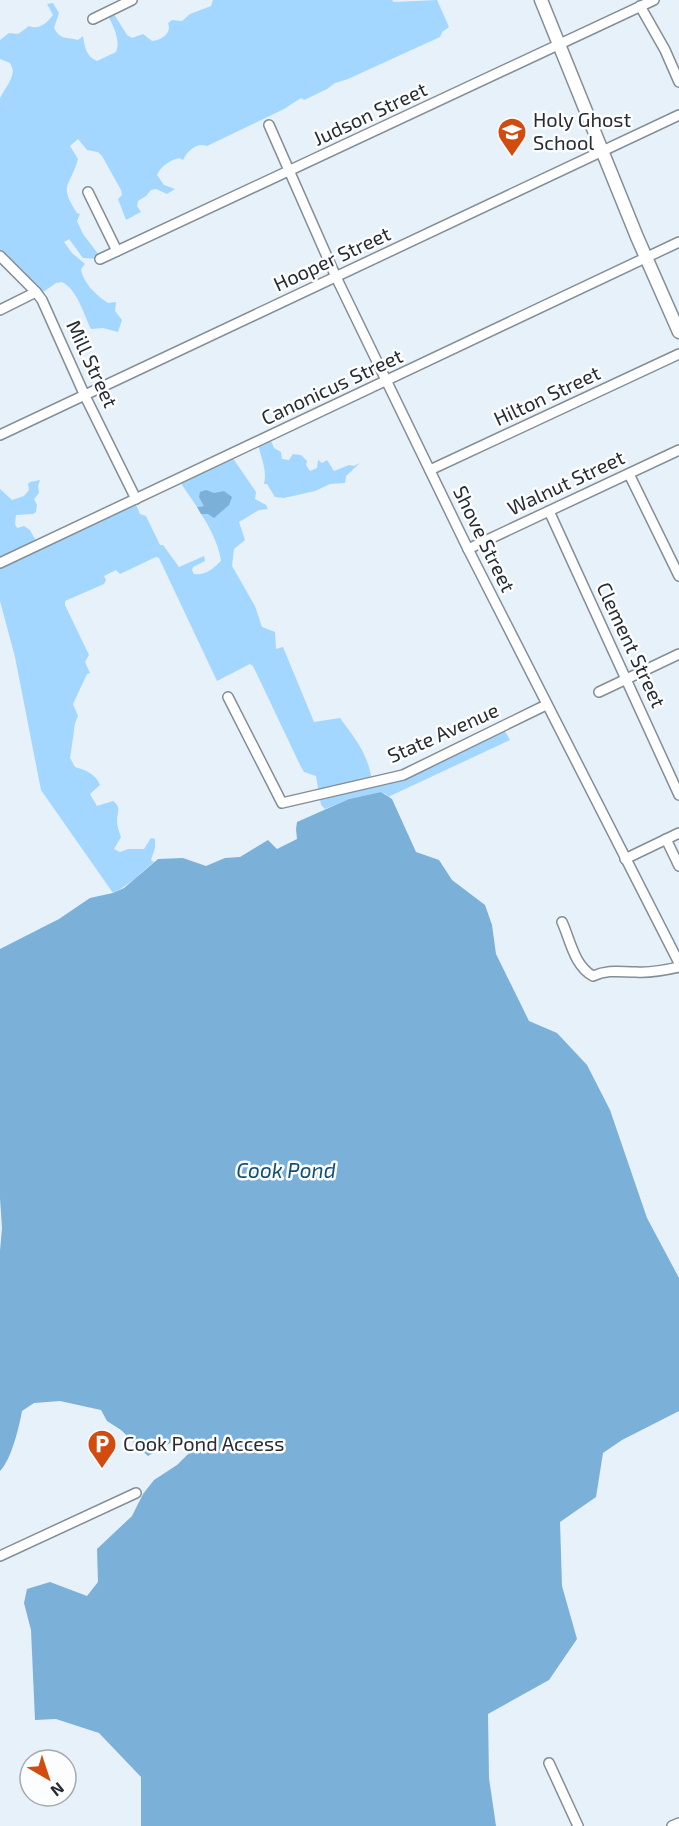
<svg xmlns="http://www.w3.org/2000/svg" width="679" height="1826" font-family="'Exo 2',sans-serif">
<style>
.green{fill:#a3d7ff}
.water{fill:#7bb0d8}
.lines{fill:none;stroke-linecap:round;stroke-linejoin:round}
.minor-casing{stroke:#848e96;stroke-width:12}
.major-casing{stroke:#848e96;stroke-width:15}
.minor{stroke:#fff;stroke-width:9}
.major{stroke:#fff;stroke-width:12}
.labels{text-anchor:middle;stroke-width:5;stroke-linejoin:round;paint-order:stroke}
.street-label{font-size:20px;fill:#282c30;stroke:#fbfdff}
.poi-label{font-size:20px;fill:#282c30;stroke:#fbfdff;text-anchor:start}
.water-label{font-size:21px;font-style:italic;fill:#125077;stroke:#fbfdff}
</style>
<rect width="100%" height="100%" fill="#e6f1fa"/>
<g class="green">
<path d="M213,0H392L394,2L437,0L449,27L442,32L440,37L348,79L335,83L327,89L304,100L301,98L284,109L207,146C197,142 187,151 183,160L179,158C170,160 161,166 157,175L164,185L175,189L167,194L156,189L151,190L146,196L138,201L137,206L141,212L126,220L118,199L122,195L121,190L102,156L98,152L87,150L78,139L70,146L78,159C70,188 58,184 77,213L80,214L77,221L83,234L102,259L83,258L69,239L64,242L72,253L85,264L81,269C83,283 97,296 108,303L116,302L115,311L122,320L118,332L103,328L91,329C84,315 77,289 62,282L56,283L39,295L0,257V98C5,87 12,82 13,70L10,63L0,59V40L9,33L18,34L29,26C39,30 47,23 53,15L47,4L53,3L59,13L54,28C60,40 67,37 78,40L83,36C85,48 86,56 97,61L116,52C121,40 113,25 107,14L112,11L127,35L132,38L143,34L152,41C162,40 172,33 168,23L172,20L182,21L190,14L211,6Z"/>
<path d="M269,436L274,448L281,452L282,459L289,460L293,454L301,455L307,461L306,465L310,471L317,468L318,460L322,463L327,460L334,471L349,465L354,466L360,463L346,476L345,483L330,484L315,491L284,498L275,497L267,484H264C268,468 259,456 258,440Z"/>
<path d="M230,454L256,492L255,499L266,505L268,509L259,510L239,522L245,540L234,549L232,566L255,606L262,627L275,632L276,649L283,647L314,722L340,718C356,740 367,752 372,780L404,775L503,728L510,740L388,797L386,794L381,792L349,799L325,809L321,805L316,776L304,772L301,767L253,666L250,664L217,681L159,558L156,557L120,574L116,570L104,576L106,580L104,584L65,601V605L89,655L85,662L90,673L87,674L73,704L78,716L75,723L71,752L70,758L75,767C85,770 96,774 100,785L90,794L97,806L113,801C122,808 117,811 117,821C117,826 119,832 121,837L114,849L120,852L128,849H144L151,838L155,839V848L151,860L154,862C140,873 130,885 113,893L41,790L15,657L0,601V489L12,500L24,496L29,490L28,484L30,482L40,480L38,486L39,493L34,499L37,505L36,512L33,514L16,515L15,524L17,528L24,526L30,530L37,543L135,502L140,514L146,516L160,545H163L179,567L204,556L205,561L193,567L192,570L194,574C205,576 214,568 221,561C220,548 209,525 201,514H208L205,506L197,507L178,479Z"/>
</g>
<g class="water">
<path d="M206,490L214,493L224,491L232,497L229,505L214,518L208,514H201L197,507L204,506L199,497L200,492Z"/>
<path d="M381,792L392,799L416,852L439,860L452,880L485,905L492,925L496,954L529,1021L557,1033L587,1065L610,1110L647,1218L679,1278V1411L622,1440L603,1453L596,1497L560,1522L562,1586L577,1639L549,1680L488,1714L489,1778L496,1826H141V1777L99,1733L56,1719L35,1720L31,1630L24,1603L27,1589L50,1582L87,1596L98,1582L97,1549L132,1516L143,1494L154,1480L177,1465L191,1451V1443L182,1438L166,1445L148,1456L121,1430L107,1421L101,1410L60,1401L34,1403L22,1411C19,1428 11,1460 0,1471V1251L2,1228L0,1198V949L59,919L90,898L113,893L124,888L158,859L183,858L206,866L225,858L240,857L268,840L277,849L297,839L296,829L297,822L349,799Z"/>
</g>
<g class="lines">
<g class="minor-casing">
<g id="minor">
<path d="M640,6L665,50L679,82"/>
<path d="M93,19L132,0"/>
<path d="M269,125L336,277L468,549L679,963"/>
<path d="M88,192L117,251"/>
<path d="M0,256L36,292L42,300L85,396L136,499"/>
<path d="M100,259L654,0"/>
<path d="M0,310L36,292"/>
<path d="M0,435L679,115"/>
<path d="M430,470L679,354"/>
<path d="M629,474L679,576"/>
<path d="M549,511L679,795"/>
<path d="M468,549L679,450"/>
<path d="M0,563L679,242"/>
<path d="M599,692L679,654"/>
<path d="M228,697L282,803L403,775L546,705"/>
<path d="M666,839L679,866"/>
<path d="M625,859L679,833"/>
<path d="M562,922C570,939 574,966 593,976C609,969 620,972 636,972C649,973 666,970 679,967"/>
<path d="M0,1556L136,1493"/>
<path d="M549,1763L578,1826"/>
<path d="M672,1826L679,1823"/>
</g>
</g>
<g class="major-casing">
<path id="major" d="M541,0L637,237L679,332"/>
</g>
<use href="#minor" class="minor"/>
<use href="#major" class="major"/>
</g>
<defs>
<g id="school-pin" transform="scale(1.5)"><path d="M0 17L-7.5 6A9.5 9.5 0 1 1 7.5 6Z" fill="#d24c0f" stroke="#fbfdff"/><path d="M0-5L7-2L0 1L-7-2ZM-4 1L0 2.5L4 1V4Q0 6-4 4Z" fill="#fff"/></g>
<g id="parking-pin" transform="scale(1.5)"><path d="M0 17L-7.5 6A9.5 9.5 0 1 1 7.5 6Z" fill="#d24c0f" stroke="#fbfdff"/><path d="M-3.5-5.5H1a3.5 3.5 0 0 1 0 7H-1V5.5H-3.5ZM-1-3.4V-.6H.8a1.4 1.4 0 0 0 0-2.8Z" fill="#fff"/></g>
</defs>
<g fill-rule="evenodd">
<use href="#school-pin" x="512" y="132"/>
<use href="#parking-pin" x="102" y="1444"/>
</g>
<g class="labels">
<g class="street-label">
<text transform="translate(370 114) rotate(-25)" y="7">Judson Street</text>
<text transform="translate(332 259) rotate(-25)" y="7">Hooper Street</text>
<text transform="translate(92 364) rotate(65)" y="7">Mill Street</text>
<text transform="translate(332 387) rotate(-25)" y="7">Canonicus Street</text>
<text transform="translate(547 396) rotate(-25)" y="7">Hilton Street</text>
<text transform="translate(566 483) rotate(-25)" y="7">Walnut Street</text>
<text transform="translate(484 539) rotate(64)" y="7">Shove Street</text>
<text transform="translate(631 645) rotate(65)" y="7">Clement Street</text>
<text transform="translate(443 733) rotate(-24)" y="7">State Avenue</text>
</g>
<g class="poi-label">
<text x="533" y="127">Holy Ghost<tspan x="533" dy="23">School</tspan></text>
<text x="123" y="1451">Cook Pond Access</text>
</g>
<g class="water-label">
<text x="286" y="1178">Cook Pond</text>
</g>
</g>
<g transform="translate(48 1778) rotate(141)"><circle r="28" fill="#fbfdff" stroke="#a7a9ac" stroke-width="1.5"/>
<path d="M0-4.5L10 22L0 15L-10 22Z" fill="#d24c0f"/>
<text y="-9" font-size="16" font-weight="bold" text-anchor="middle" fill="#282c30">N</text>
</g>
</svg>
